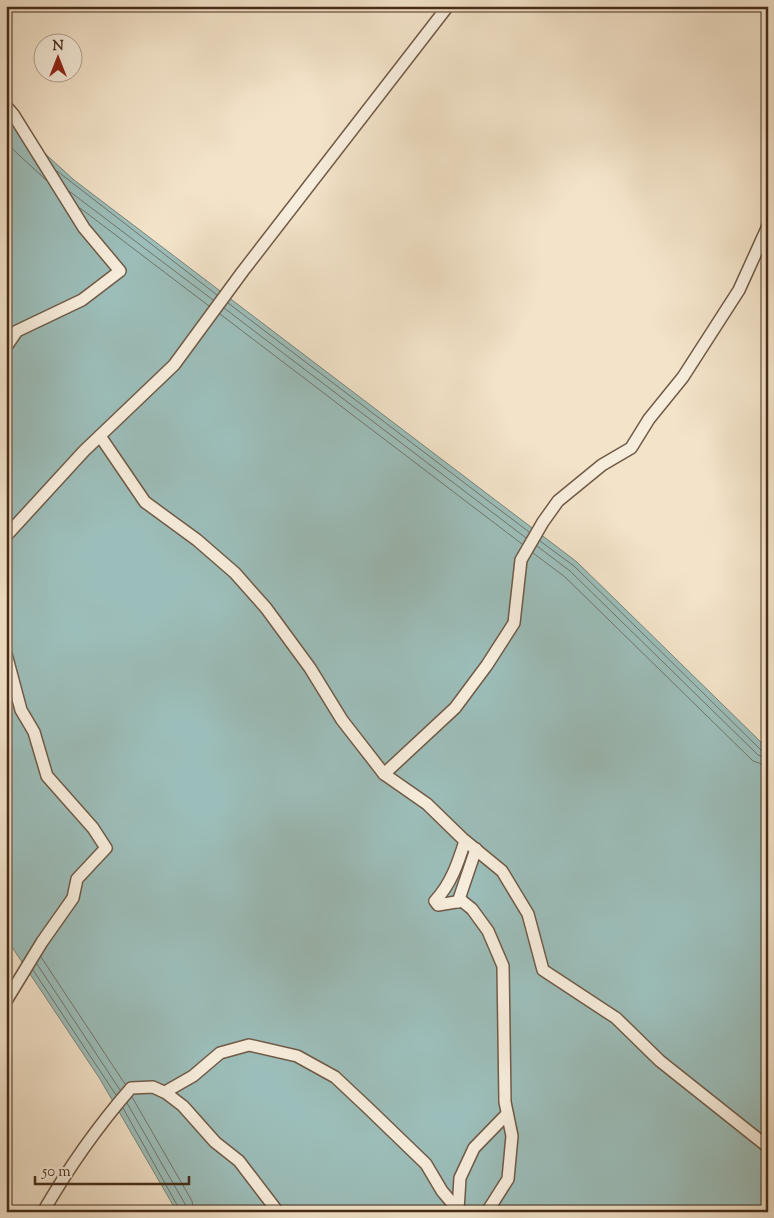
<svg xmlns="http://www.w3.org/2000/svg" width="774" height="1218" font-family="'Sorts Mill Goudy',serif">
<style>
.water{fill:#9cbeba;stroke:#7a847a}
.lines{fill:none;stroke-linecap:round;stroke-linejoin:round}
.shore{stroke:#71756a;stroke-width:1}
.lane-casing{stroke:#715a46;stroke-width:14}
.lane{stroke:#f7eddc;stroke-width:11}
</style>
<rect width="100%" height="100%" fill="#f3e3c9"/>
<filter id="stains"><feTurbulence type="fractalNoise" baseFrequency=".004" numOctaves="4"/><feColorMatrix values="0 0 0 0 .2 0 0 0 0 .09 0 0 0 0 .02 0 0 0 .5 -.17"/></filter>
<radialGradient id="worn" r=".72"><stop offset=".6" stop-color="#630" stop-opacity="0"/><stop offset="1" stop-color="#630" stop-opacity=".3"/></radialGradient>
<path class="water" d="M6,118L74,180L577,562L768,749V1212H177L100,1079L6,938Z"/>
<g class="lines">
<g class="shore">
<path d="M6,143L46,180"/>
<path d="M57,171L217,295"/>
<path d="M69,191L213,300"/>
<path d="M80,208L209,306"/>
<path d="M228,303L529,532"/>
<path d="M224,308L526,538"/>
<path d="M220,314L522,544"/>
<path d="M540,541L574,566L762,751L768,752"/>
<path d="M537,546L570,571L758,755L768,759"/>
<path d="M533,553L565,577L753,761L768,766"/>
<path d="M41,957L125,1084"/>
<path d="M37,964L120,1090"/>
<path d="M33,970L116,1095"/>
<path d="M132,1097L192,1201L194,1212"/>
<path d="M127,1103L185,1204L187,1212"/>
<path d="M123,1108L181,1212"/>
</g>
<g class="lane-casing">
<g id="lane">
<path d="M6,106L13,114L84,228L120,271L82,300L17,331L6,347"/>
<path d="M100,436L145,502L197,540L235,573L266,608L310,668L342,720L384,774L455,708L487,665L514,623L521,560L543,522L558,501L602,465L631,448L649,419L683,377L739,290L768,226"/>
<path d="M6,536L84,451L174,365L243,271L448,6"/>
<path d="M6,654L21,710L34,732L47,776L93,828L106,848L77,879L73,898L42,942L6,1001"/>
<path d="M384,774L427,804L463,839L502,871L528,914L543,970L616,1018L660,1061L768,1147"/>
<path d="M465,841C458,863 451,884 435,901L438,905L462,901L472,909L488,931L503,966L505,1102L512,1136L508,1179L487,1212"/>
<path d="M458,902L476,849"/>
<path d="M165,1092L193,1076L220,1053L249,1045L297,1056L335,1077L368,1108L426,1164L442,1191L458,1210"/>
<path d="M43,1212C69,1167 97,1127 131,1088L153,1087L166,1093L183,1106L215,1142L239,1161L278,1212"/>
<path d="M460,1212L458,1210L460,1178L474,1148L507,1114"/>
</g>
</g>
<use href="#lane" class="lane"/>
</g>
<rect width="774" height="1218" fill="none" stroke="#f3e3c9" stroke-width="25"/>
<rect x="8" y="8" width="759" height="1203" fill="none" stroke="#462c1a" stroke-width="2.5"/>
<rect x="12" y="12" width="749" height="1193" fill="none" stroke="#462c1a"/>
<g transform="translate(58 58)"><circle r="24" fill="#f7eddc" stroke="#b0a08e"/>
<path d="M0-4L9 19L0 12L-9 19Z" fill="#8f2418"/>
<text y="-8" font-size="14" font-weight="bold" text-anchor="middle" fill="#462c1a">N</text>
</g>
<path d="M35 1176v8h154v-8" fill="none" stroke="#462c1a" stroke-width="2.5"/>
<text x="42" y="1176" font-size="15" fill="#462c1a" stroke="#f7eddc" stroke-width="4" paint-order="stroke">50 m</text>
<rect width="100%" height="100%" filter="url(#stains)"/>
<rect width="100%" height="100%" fill="url(#worn)"/>
</svg>
